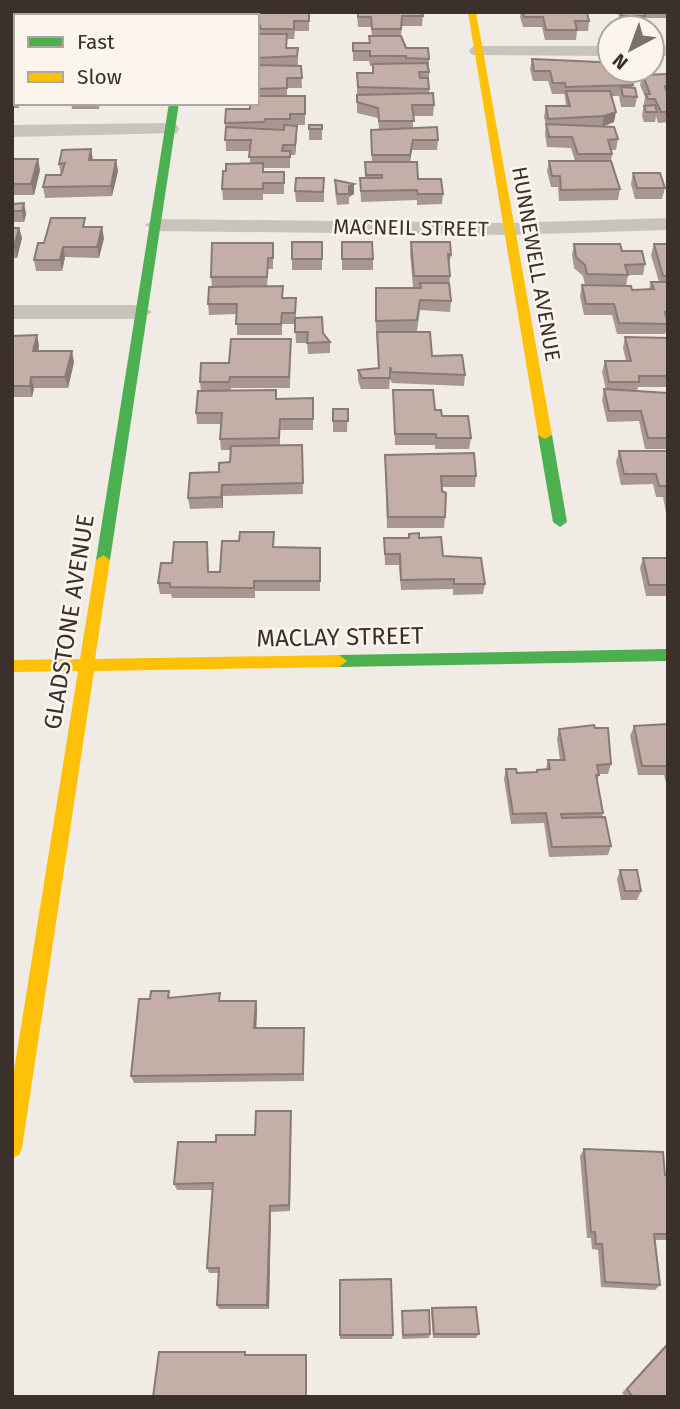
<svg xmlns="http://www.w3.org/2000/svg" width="680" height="1409" font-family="'Fira Sans',sans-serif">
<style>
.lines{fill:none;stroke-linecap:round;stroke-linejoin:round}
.street{fill:#c9c3be;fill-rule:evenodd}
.fast{fill:#4caf50;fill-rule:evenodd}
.slow{fill:#ffc107;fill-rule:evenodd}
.wall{fill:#a89690}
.shaded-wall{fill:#887a75}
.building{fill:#c3afa7;stroke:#887a75;stroke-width:2}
.labels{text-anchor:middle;stroke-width:5;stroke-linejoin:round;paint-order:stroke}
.far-street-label{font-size:21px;fill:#3b302b;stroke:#fbf5ee}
.street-label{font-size:24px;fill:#3b302b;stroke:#fbf5ee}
</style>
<rect width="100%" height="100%" fill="#f0ebe5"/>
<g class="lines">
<g class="street">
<path d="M180,12H196L195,16H179Z"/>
<path d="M478,46H610V56L472,55L469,51L472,47Z"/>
<rect x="652" y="46" width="16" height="10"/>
<path d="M170,123L177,125L179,129L177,133L12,137V125Z"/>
<path d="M668,218V230L508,235L155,231L145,225L155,219L508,223Z"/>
<path d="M12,305H141L152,312L141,319H12Z"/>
</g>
<g class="fast">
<path d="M169,103H179L110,560L103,565L96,560Z"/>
<path d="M545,431L552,435L567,522L560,527L553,522L538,435Z"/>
<path d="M668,649V661L339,667L331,661L339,655Z"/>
</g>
<g class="slow">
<path d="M468,12H476L552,435L545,439L538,435Z"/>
<path d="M103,555L110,560L95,659L339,655L347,661L339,667L94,671L22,1148L19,1155L12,1158V1083L78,671L12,672V660L80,659L96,560Z"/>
</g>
</g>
<g class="wall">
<path d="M309,12V31H295L294,39H287V48H298V66H301L302,88H287V96H305V125H291L297,126V136L295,155H290V168H264V172H284V194H263V200H223L222,189L226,171L250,164V151H226L225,123L250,109L257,103V34H260L259,28H257V16Z"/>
<path d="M357,12L423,16L422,26H402L401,36L406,48L429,59V93L434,105L433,116H413V128L438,140L437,150H412L410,162L418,179L443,194L442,204L417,205V200L361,202L360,178H365V162H372L371,130H379L378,118L357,113V73H372L373,66H370L369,61H353V43H369L372,36L371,27H358Z"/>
<path d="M521,12H587L589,21L588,31H577L576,40H545L542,27H523L520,17Z"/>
<path d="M618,12H668V18H645L643,26H621Z"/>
<path d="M16,39V58H15L13,48Z"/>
<path d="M532,59L610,70L633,85L632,87L637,97L635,107H621L619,96H612L614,122L604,126L618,139L616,150H611L612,154L611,161L620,189L618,200L559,201L558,187H551L547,171L549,161H575L571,148L547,147L545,134L546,125L544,117L546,106H566L565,97L564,94H552L548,81H533L530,69Z"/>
<path d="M12,68H16V103H20L19,108H12Z"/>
<path d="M667,74L668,122L658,123L656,116L655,122H644L642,116L645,97L640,85L643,75Z"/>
<path d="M71,103H100L99,109H72Z"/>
<path d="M322,125V140H309V129Z"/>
<path d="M12,159L40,170L34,195H12Z"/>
<path d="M93,160H116L118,171L112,196L45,198L43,187L61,175L59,164Z"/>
<path d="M633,173L665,188L662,199H635L631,184Z"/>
<path d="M324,178V202H296L295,191Z"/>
<path d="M335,180L354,184V194L349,197V204L337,205L335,191Z"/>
<path d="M24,203L26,214L24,222H12V204Z"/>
<path d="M87,227L104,238L99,258L65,257L62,271H36L34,260L44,243Z"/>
<path d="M12,228H19L22,238L17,258H12Z"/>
<rect x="292" y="242" width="30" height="28"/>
<path d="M342,242L373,259V270H342Z"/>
<path d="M411,242L451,255L449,265L450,276L449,287L451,301L450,312L420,310L417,331L376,332L375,299L420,288L413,287L410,253Z"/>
<path d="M273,243V269H268L267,287L283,298H296V318L323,333L330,342V353L308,354L307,343H296L295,324H282V335H237V314L209,315L208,304L212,287L211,277Z"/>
<path d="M574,244L622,251L645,264L643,275H628L626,286L632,290L649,289L651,282H659L651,255L654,244H668V326L665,334H617L612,315H584L580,296L582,285H585L583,276L574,268L572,255Z"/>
<path d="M377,332L432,356L465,375L464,386L392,383L390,379L389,389H361L358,381V370L378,368Z"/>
<path d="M37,335L39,346L38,351L74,362L68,388H34L32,397H12V336Z"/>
<path d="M625,337L668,338V392L666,387H638L637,391L668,393V449H645L639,421L607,422L602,400L604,389L606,390L602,372L605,361H626L623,348Z"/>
<path d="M291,339L290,388H231V391L276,390V399L313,398V430H280V445H302L303,494L223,496V508L190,509L188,498L230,462L231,450H221L220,439L221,424H197L196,413L201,391L200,382L229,363Z"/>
<path d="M393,390L435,410L471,438L469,449H435V445H395Z"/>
<path d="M333,409H348L347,432H333Z"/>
<path d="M619,451H668V512H666L663,497H656L653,484L621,485L616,462Z"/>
<path d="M385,455L476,476L475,487H442L445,517L444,528H387Z"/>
<path d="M409,534L419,538L443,556L485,584L483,594L453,595V589L401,590L399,565H385L384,538H409Z"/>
<path d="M207,542L209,572H220L275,547L320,548V591H255V598H172L171,594H160L158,583L172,563Z"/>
<path d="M643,558H668V596H646L640,568Z"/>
<path d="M668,724V791L664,775H638L630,736L634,726Z"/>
<path d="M595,728L611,764L608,774H599L597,783L603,813L602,817L611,846L608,855L549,857L544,823L511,824L504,779L506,769L517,773L536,772L537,770L546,769L548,760H560L557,739L559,729Z"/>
<path d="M620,870L641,891L637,900H621L617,879Z"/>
<path d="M171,998L221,1001H256L257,1009L256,1028H304V1081L134,1083L131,1076Z"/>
<path d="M291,1111L290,1211L271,1212L269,1309H219L217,1305L218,1273H209L207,1268L212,1190H177L174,1184L216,1142L255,1135Z"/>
<path d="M584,1149L668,1174V1240H654L660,1285L655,1290L601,1287L598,1250L592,1249L591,1238H587L580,1156Z"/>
<path d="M340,1280L393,1335L392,1339H340Z"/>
<path d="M432,1308L479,1334L476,1338H433L431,1312Z"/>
<path d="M402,1311L430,1334L429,1338L402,1339Z"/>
<path d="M668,1342V1397H626L622,1393Z"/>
</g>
<g class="shaded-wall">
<path d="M616,112L614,122L602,127L604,116Z"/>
<path d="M297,126V136L295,155V145Z"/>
<path d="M413,140L412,150L409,165L410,155Z"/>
<path d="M91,149L93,160H89Z"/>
<path d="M38,159L40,170L34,195L31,184Z"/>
<path d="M116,160L118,171L112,196L111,186Z"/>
<path d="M354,184V194L349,197V186Z"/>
<path d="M24,203L26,214L24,222L22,211Z"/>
<path d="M102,227L104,238L99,258L97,247Z"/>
<path d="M19,228L22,238L17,258L14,247Z"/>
<path d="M63,247L65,257L62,271L60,260Z"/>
<path d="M37,335L39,346L36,362L33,351Z"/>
<path d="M72,351L74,362L68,388L65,377Z"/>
<path d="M31,377L34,388L32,397L30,386Z"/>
<path d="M222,485L223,496V508L221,497Z"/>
<path d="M256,1001L257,1009L256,1036L254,1028Z"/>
<path d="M291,1111V1118L290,1211L289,1205Z"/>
<path d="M270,1206L271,1212L269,1309L267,1305Z"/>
</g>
<g class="building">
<path d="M236,12H309V21H294V29H261L257,16H236Z"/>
<path d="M358,12H422L423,16H402L401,29H372L371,17H358Z"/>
<path d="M523,12H587L589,21H575L577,30H546L543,17H524Z"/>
<path d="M621,12H644L645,16H622Z"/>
<path d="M257,34H287L286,48H298L297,56L257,58Z"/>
<path d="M369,36H401L406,48H428L429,59L406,58V56H370V51H353V43H370Z"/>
<path d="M532,59L599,62L610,65V70H612L613,71L624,70L629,73L633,85L566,87L565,83H553L550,71H534Z"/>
<path d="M427,63L429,72H419L420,78H428L429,89L358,87L357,73H373V64Z"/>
<path d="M257,65L301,66L302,78H287V88L257,89Z"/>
<rect x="12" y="68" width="4" height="30"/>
<path d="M667,74L668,86H665L666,90L668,89V112H661L655,99H648L646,94H650L643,75Z"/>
<path d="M621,87L635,88L637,97L623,96Z"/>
<path d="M566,91H610L616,112L604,116L548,119L546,106H570Z"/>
<path d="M433,93L434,105H412L414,121H379L378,108L357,102V95Z"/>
<path d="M257,96H305V114H290V119H265L264,122L225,123L226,109H250V104L257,103Z"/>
<path d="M655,105L657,112H646L644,106Z"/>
<path d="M546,124L614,127L618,139L608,140L612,154H578L572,137H549Z"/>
<path d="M284,125L297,126L295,145H283L282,151H290V157H249L251,140H225L226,127L284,130Z"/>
<rect x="309" y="125" width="13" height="4"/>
<path d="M437,127L438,140H413L410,155H372L371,130Z"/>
<path d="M91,149L89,160H116L111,186L43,187L46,175H61L65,163L59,164L62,150Z"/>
<path d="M12,159H38L31,184H12Z"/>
<path d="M549,161H611L620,189L561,190L560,176H552Z"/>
<path d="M365,162H417L418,179H441L443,194H418L417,190L361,191L360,178H382V175H366Z"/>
<path d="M263,163V172H284V183H263V189H222L223,171H226V164Z"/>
<path d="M633,173H660L665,188H637Z"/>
<path d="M296,178H324L323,192L295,191Z"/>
<path d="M335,180L354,184L349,186V194H337Z"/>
<path d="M24,203L22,211H12V204Z"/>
<path d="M51,218H85L83,227H102L97,247H63L60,260H34L38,243H44Z"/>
<path d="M12,228H19L14,247H12Z"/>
<rect x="292" y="242" width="30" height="17"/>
<path d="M342,242H372L373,259H342Z"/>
<path d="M411,242H450L451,255L448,254L450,276H414Z"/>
<path d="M212,243H273V258H268L267,277H211Z"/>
<path d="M574,244H620L622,251H642L645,264L625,265L628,275L587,274L585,265L576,257Z"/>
<path d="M654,244H668V276H663Z"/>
<path d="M651,282H668V312H665L668,324L619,323L614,304H586L582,285L631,286L632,290L654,289Z"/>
<path d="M420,283H449L451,301L420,300L417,320L376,321V288H421Z"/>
<path d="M283,286L282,298H296L295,313H282L281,324H236L237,304H208L209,287Z"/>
<path d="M322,317L323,333L330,342L307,343L308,332H295V318Z"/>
<path d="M377,332H430L432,356L462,355L465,375L392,372L390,367V378H362L358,370L379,368Z"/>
<path d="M37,335L33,351H72L65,377H31L30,386H12V336Z"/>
<path d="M625,337L668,338V376H639V382H609L605,361H631Z"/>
<path d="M231,339H291L289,377H230L229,382H200L201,363H229Z"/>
<path d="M604,389L668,393V438H648L641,411H609Z"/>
<path d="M276,390V399L313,398V419H280L279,438L220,439L222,413H196L198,391Z"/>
<path d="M393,390H433L435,410H441L442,416H468L471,438H436V434H395Z"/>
<rect x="333" y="409" width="15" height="12"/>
<path d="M302,445L303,483L222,485L221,497L188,498L190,473L219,472V463L230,462L231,446Z"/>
<path d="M619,451H668V494L666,486H659L656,474H624Z"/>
<path d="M474,453L476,476H441L442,491L446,493L445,517H388L385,455Z"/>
<path d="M240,532H274L273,547L320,548V581H254V588L170,587V583H158L161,563H172L174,542H207L208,572H220L222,541H239Z"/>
<path d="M419,533V538L441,537L443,556L481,558L485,584H454V579L401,580L400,554H385L384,538H409V534Z"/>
<path d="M643,558H668V585H649Z"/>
<path d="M668,724V766H642L634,726Z"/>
<path d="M594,725L595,728H608L611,764L597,765L599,775H596L603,813L561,814L562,818L605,817L611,846L552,847L546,813L513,814L506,769H516L517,773L537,772V770L550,769L548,760H565L559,729Z"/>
<path d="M620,870H637L641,891H625Z"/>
<path d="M151,991H169L168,998L220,993L219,1001H256L254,1028H304L303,1074L131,1076L139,999H150Z"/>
<path d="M256,1111H291L289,1205L270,1206L267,1305H217L219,1268H207L213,1183L174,1184L178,1142H216V1135H255Z"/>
<path d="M584,1149L663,1152L665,1175L668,1174V1234H654L660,1285L605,1282L602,1244H596L595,1232H591Z"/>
<path d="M391,1279L393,1335H340V1280Z"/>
<path d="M476,1307L479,1334H434L432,1308Z"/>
<path d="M429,1310L430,1334L403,1335L402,1311Z"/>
<path d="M668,1344V1397H633L627,1389Z"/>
<path d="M159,1352H245V1355H306V1397H153Z"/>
</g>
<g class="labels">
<g class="far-street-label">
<text transform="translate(411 228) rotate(1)" y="7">MACNEIL STREET</text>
<text transform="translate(536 264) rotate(80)" y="7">HUNNEWELL AVENUE</text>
</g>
<g class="street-label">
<text transform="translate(69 622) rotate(-81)" y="8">GLADSTONE AVENUE</text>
<text transform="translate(340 637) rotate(-1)" y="8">MACLAY STREET</text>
</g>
</g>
<rect width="680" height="1409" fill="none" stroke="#3b302b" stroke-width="28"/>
<rect x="14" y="14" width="245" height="91" fill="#fbf5ee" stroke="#aea6a0" stroke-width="2"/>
<rect x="28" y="37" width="35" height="10" fill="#4caf50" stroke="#aea6a0" stroke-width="2"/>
<text x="77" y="49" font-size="21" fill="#3b302b">Fast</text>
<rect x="28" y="72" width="35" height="10" fill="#ffc107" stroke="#aea6a0" stroke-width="2"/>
<text x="77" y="84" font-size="21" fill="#3b302b">Slow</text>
<g transform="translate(631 49) rotate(221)"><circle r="33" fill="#fbf5ee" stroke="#aea6a0" stroke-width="2"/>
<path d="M0-5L12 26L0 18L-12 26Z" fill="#7a716c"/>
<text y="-10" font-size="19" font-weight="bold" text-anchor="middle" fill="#3b302b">N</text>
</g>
</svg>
